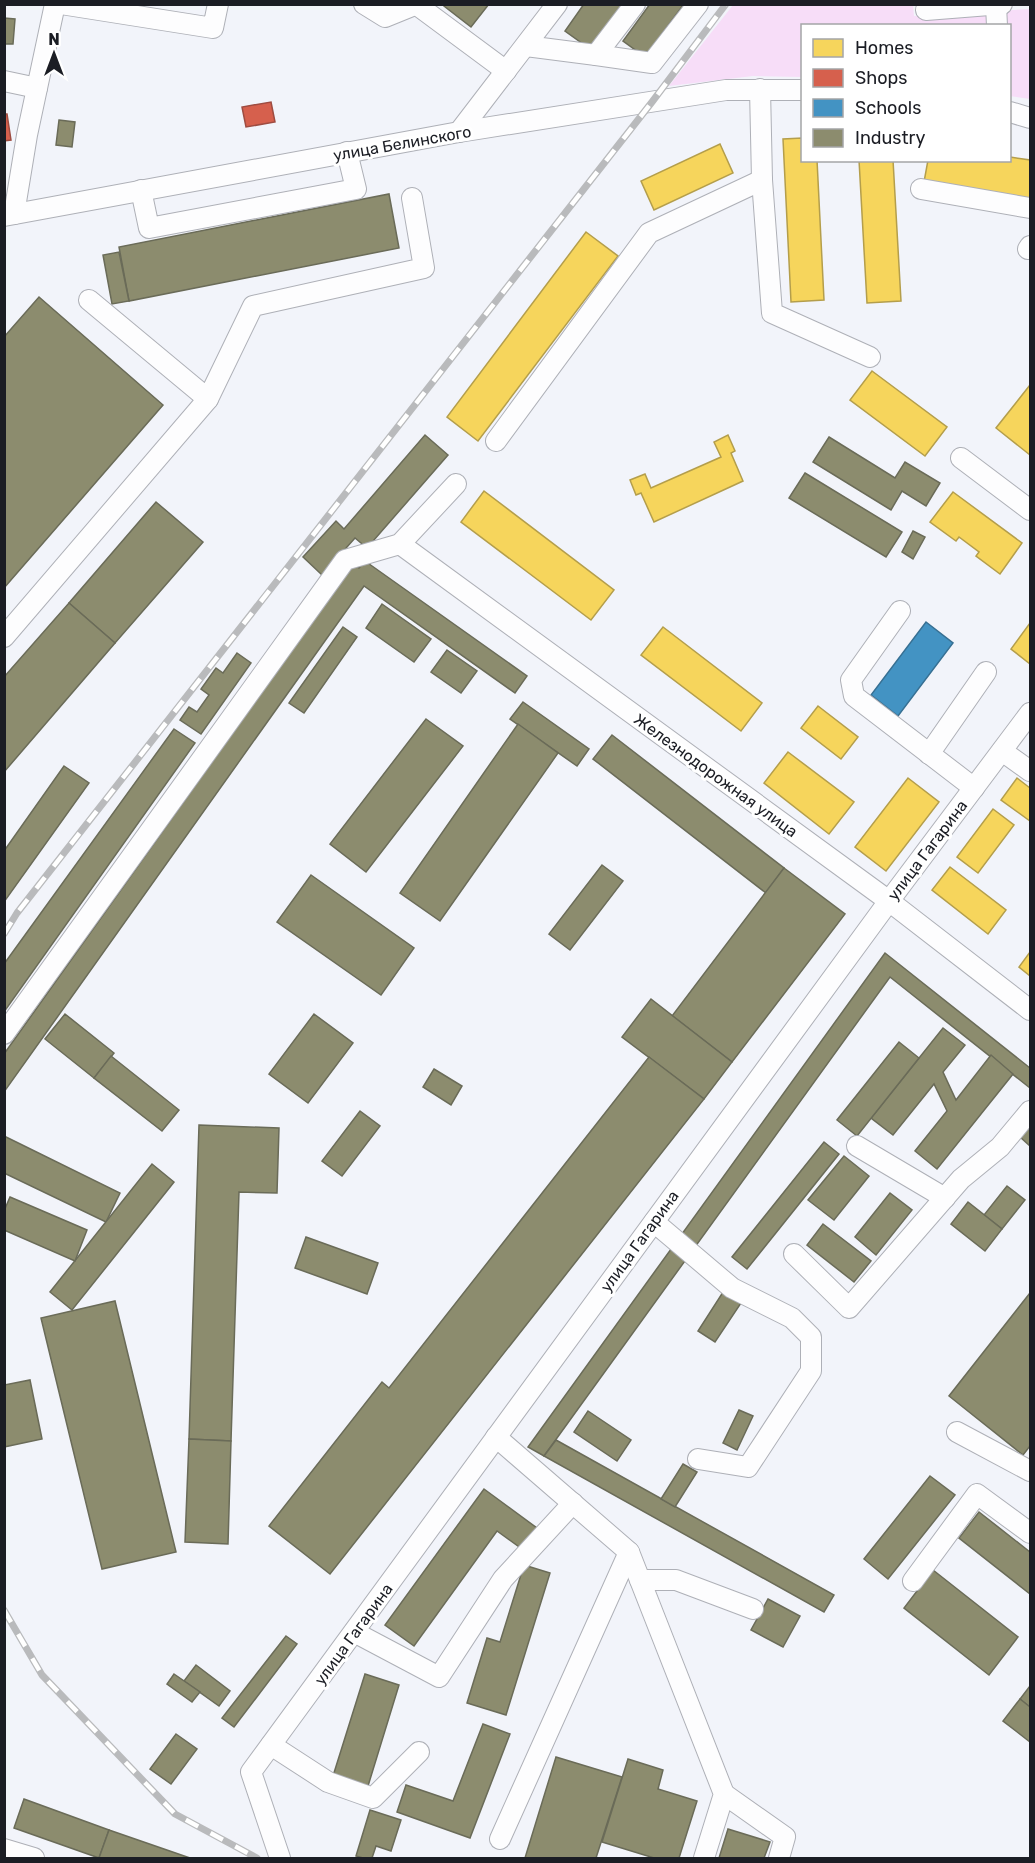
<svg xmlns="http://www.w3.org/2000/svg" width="1035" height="1863" font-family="Rubik,sans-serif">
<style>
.green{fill:#f7ddf8}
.homes{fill:#f6d55c;stroke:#b49e4b;stroke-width:1.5}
.shops{fill:#d6604d;stroke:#9e4c41;stroke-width:1.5}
.schools{fill:#4393c3;stroke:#377093;stroke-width:1.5}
.industry{fill:#8c8c6e;stroke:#6a6b58;stroke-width:1.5}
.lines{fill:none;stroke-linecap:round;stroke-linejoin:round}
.minor-casing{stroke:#aeb0b7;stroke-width:22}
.minor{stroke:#fdfdfe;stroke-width:20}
.rail-casing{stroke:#b9babc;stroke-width:7}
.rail{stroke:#fff;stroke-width:4.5;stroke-dasharray:14;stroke-linecap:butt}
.labels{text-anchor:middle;stroke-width:6;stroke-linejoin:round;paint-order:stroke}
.street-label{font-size:16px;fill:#1b1d24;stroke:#fff}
</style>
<rect width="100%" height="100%" fill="#f2f4fa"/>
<path class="green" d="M733,5H913L914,16L1030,9V99L1010,96V26H802V77L753,76L669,86Z"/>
<g class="homes">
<path d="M802,138V160H817L824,300L791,302L783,139Z"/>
<path d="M720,144L733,173L654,210L641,181Z"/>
<path d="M1010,157L1030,160V199L924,182L928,160H1010Z"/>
<path d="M859,160H893L901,301L867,303Z"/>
<path d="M586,232L618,256L478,441L447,417Z"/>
<path d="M872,371L947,427L925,456L850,400Z"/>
<path d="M1030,385V455L996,428Z"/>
<path d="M728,435L735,451L731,453L743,481L654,522L641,493L636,495L630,480L645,474L651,488L721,457L714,442Z"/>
<path d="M484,491L614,590L591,620L461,522Z"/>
<path d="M953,492L1022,543L1000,574L976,556L979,552L959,537L956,541L930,522Z"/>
<path d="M1030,623V664L1011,649Z"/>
<path d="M663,627L762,703L741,731L641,655Z"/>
<path d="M818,706L858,737L841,759L801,728Z"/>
<path d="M788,752L854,802L829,834L764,783Z"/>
<path d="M908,778L939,802L886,871L855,847Z"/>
<path d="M1017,778L1030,788V821L1001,800Z"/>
<path d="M993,809L1014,825L978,873L957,857Z"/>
<path d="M950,867L1006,910L988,934L932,890Z"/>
<path d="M1030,952V976L1019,967Z"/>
</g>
<g class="shops">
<path d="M271,102L275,122L246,127L242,107Z"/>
<path d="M4,114H7L11,140L4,141Z"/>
</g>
<path class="schools" d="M926,622L953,643L898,716L871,695Z"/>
<g class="industry">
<path d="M445,4H489L471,27L444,6Z"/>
<path d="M584,4H623L590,49L565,31Z"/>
<path d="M650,4H684L645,57L623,41Z"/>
<path d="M4,18L15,19L13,44H4Z"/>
<path d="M59,120L75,122L72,147L56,145Z"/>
<path d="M389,194L399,248L129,301L119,247Z"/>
<path d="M119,252L129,301L112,304L103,255Z"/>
<path d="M39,297L163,405L4,588V337Z"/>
<path d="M425,435L448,455L367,548L355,538L322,575L303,557L336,521L344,529Z"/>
<path d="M829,437L895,478L905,462L940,483L926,506L902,491L891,510L813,462Z"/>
<path d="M805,473L902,532L886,557L789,498Z"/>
<path d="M156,502L203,542L115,643L69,603Z"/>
<path d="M913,531L925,537L913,559L902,552Z"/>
<path d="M365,561L527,676L515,693L364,586L4,1092V1054L353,564L359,568Z"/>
<path d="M69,603L115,643L4,772V677Z"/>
<path d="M382,604L431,639L414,662L366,628Z"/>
<path d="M343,627L357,637L304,713L289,703Z"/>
<path d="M447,650L477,671L461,693L431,672Z"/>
<path d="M237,653L251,663L201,734L180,720L189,707L197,712L209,695L201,689L216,668L223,673Z"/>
<path d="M523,702L589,749L577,766L510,719Z"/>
<path d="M426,719L463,746L366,872L330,844Z"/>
<path d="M518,724L558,753L440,921L400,893Z"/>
<path d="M174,729L195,743L4,1012V964Z"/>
<path d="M612,735L784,868L766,893L593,759Z"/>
<path d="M64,766L89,783L4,902V851Z"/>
<path d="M602,865L623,881L570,950L549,934Z"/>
<path d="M784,868L845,914L732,1062L672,1016Z"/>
<path d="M311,875L414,948L381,995L277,922Z"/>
<path d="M885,953L1030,1068V1088L890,977L544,1456L528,1447Z"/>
<path d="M651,999L732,1062L704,1099L622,1037Z"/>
<path d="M65,1014L114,1053L94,1078L45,1039Z"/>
<path d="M314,1014L353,1043L308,1103L269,1074Z"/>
<path d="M943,1028L965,1045L943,1072L956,1100L991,1055L1013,1074L937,1169L915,1151L947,1111L934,1084L893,1135L871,1118Z"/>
<path d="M899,1042L919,1058L857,1136L837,1120Z"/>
<path d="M111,1056L179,1110L162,1131L94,1078Z"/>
<path d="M649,1057L704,1099L330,1574L269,1526L382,1382L389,1388Z"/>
<path d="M434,1069L462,1086L451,1105L423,1087Z"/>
<path d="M360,1111L380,1126L342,1176L322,1161Z"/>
<path d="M1030,1124V1146L1020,1137Z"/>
<path d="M199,1125L279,1128L277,1193L239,1192L231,1441L189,1439Z"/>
<path d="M4,1136L120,1193L106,1222L4,1173Z"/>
<path d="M824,1142L839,1154L747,1269L732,1257Z"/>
<path d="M844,1156L869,1176L834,1220L808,1200Z"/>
<path d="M152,1164L174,1182L72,1310L50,1292Z"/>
<path d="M1007,1186L1025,1200L1002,1229L984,1215Z"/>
<path d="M890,1193L912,1210L876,1255L855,1237Z"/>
<path d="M10,1197L87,1230L75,1261L4,1230V1211Z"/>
<path d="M968,1202L1002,1229L985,1251L951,1224Z"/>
<path d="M823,1224L871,1261L854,1282L807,1245Z"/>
<path d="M306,1237L378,1263L367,1294L295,1268Z"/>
<path d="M725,1289L743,1300L715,1342L698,1331Z"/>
<path d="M1030,1293V1446L1023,1455L949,1396Z"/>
<path d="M115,1301L176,1552L102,1569L41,1318Z"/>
<path d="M30,1380L42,1439L4,1447V1385Z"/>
<path d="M739,1410L753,1416L737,1450L723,1443Z"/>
<path d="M588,1411L631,1440L617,1461L574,1432Z"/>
<path d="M189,1439L231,1441L228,1544L185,1542Z"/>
<path d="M556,1440L834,1595L824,1612L544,1456Z"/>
<path d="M683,1464L697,1472L675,1507L661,1499Z"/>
<path d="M930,1476L955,1495L888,1579L864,1559Z"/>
<path d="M484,1489L537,1528L522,1549L497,1531L414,1646L385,1625Z"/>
<path d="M979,1512L1030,1552V1594L959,1538Z"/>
<path d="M524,1565L550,1573L506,1715L467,1703L487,1638L500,1642Z"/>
<path d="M933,1570L1018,1637L989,1675L904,1608Z"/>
<path d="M768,1599L800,1616L783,1647L751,1630Z"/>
<path d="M286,1636L297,1644L234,1727L222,1718Z"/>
<path d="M196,1665L230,1691L219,1706L184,1681Z"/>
<path d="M174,1674L200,1692L192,1702L167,1684Z"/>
<path d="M365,1674L399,1685L368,1786L333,1776Z"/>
<path d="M1030,1686V1707L1020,1699Z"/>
<path d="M1020,1699L1030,1707V1742L1003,1721Z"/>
<path d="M483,1724L510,1734L470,1838L397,1812L406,1785L453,1801Z"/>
<path d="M176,1734L197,1749L171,1784L150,1769Z"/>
<path d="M556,1757L622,1777L596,1858H525Z"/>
<path d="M628,1759L663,1770L658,1789L697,1801L679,1858H654L602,1842Z"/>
<path d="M24,1799L109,1830L99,1858L14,1828Z"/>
<path d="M370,1810L401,1820L391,1851L376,1846L372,1858H363L356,1856Z"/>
<path d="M728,1829L770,1842L764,1858H719Z"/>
<path d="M109,1830L190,1858H99Z"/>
</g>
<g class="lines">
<g class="minor-casing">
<g id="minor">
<path d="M61,4L213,28L218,4"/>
<path d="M364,4L385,17L417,4"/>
<path d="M417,5L506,71"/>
<path d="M996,5L997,26"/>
<path d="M926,10L1002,4"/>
<path d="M526,46L596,55L635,4"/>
<path d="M596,55L652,63L698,4"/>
<path d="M4,81L37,88"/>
<path d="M760,89L762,180L772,313L870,357"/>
<path d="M1010,112L1030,118"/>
<path d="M459,132L557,4"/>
<path d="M921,189L1030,208"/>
<path d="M141,190L149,228L356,189L347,152"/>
<path d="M14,214L27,135L55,4"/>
<path d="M4,216L459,132L726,90H802"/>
<path d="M1028,249L1030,246"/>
<path d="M89,300L208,399L253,306L424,268L412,198"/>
<path d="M496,441L649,233L762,180"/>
<path d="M961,458L1030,510"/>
<path d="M400,544L889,901L1030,1010"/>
<path d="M900,611L851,680L854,696L974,788"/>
<path d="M4,637L208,399"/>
<path d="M1002,751L1030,771"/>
<path d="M929,754L986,672"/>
<path d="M4,1034L345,560L400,544L456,484"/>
<path d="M857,1146L945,1198"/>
<path d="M654,1222L732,1288L792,1318L811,1337V1371L748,1467L698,1459"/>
<path d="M794,1254L849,1308L961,1179L1000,1147L1030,1111"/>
<path d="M957,1432L1030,1471"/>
<path d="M496,1437L629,1552L500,1839"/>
<path d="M629,1552L724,1794L704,1858"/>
<path d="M640,1580H676L753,1609"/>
<path d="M913,1581L977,1494L1030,1533"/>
<path d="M354,1632L439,1677L503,1579L573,1503"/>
<path d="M271,1745L328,1782L373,1798L419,1752"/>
<path d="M724,1794L785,1837L779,1858"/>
<path d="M4,1849L34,1858"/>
<path d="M280,1858L251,1772L889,901L1030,713"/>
</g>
</g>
<use href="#minor" class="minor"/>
<g class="rail-casing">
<g id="rail">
<path d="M4,934L17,913L652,102L726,4"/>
<path d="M4,1610L42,1675L175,1814L257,1858"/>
</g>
</g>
<use href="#rail" class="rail"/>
</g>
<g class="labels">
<g class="street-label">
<text transform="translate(402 143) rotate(-10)" y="6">улица Белинского</text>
<text transform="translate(716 775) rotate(36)" y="6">Железнодорожная улица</text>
<text transform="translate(927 850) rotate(-53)" y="6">улица Гагарина</text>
<text transform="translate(639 1241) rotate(-54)" y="6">улица Гагарина</text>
<text transform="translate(353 1634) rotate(-54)" y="6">улица Гагарина</text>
</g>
</g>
<rect width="1035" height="1863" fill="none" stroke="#1b1d24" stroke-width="12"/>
<rect x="801" y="24" width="210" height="138" fill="#ffffff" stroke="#a4a5a7" stroke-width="1.5"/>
<rect x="813" y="39" width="30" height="18" fill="#f6d55c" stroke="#a4a5a7" stroke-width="1.5"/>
<text x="855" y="54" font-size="18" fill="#1b1d24">Homes</text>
<rect x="813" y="69" width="30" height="18" fill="#d6604d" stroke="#a4a5a7" stroke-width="1.5"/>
<text x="855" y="84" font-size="18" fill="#1b1d24">Shops</text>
<rect x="813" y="99" width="30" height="18" fill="#4393c3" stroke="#a4a5a7" stroke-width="1.5"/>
<text x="855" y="114" font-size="18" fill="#1b1d24">Schools</text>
<rect x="813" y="129" width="30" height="18" fill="#8c8c6e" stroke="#a4a5a7" stroke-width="1.5"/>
<text x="855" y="144" font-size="18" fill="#1b1d24">Industry</text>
<g transform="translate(54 54)" stroke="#ffffff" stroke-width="4.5" paint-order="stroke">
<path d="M0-4.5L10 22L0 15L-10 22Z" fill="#1b1d24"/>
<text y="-9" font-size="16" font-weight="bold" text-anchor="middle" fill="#1b1d24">N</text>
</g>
</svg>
